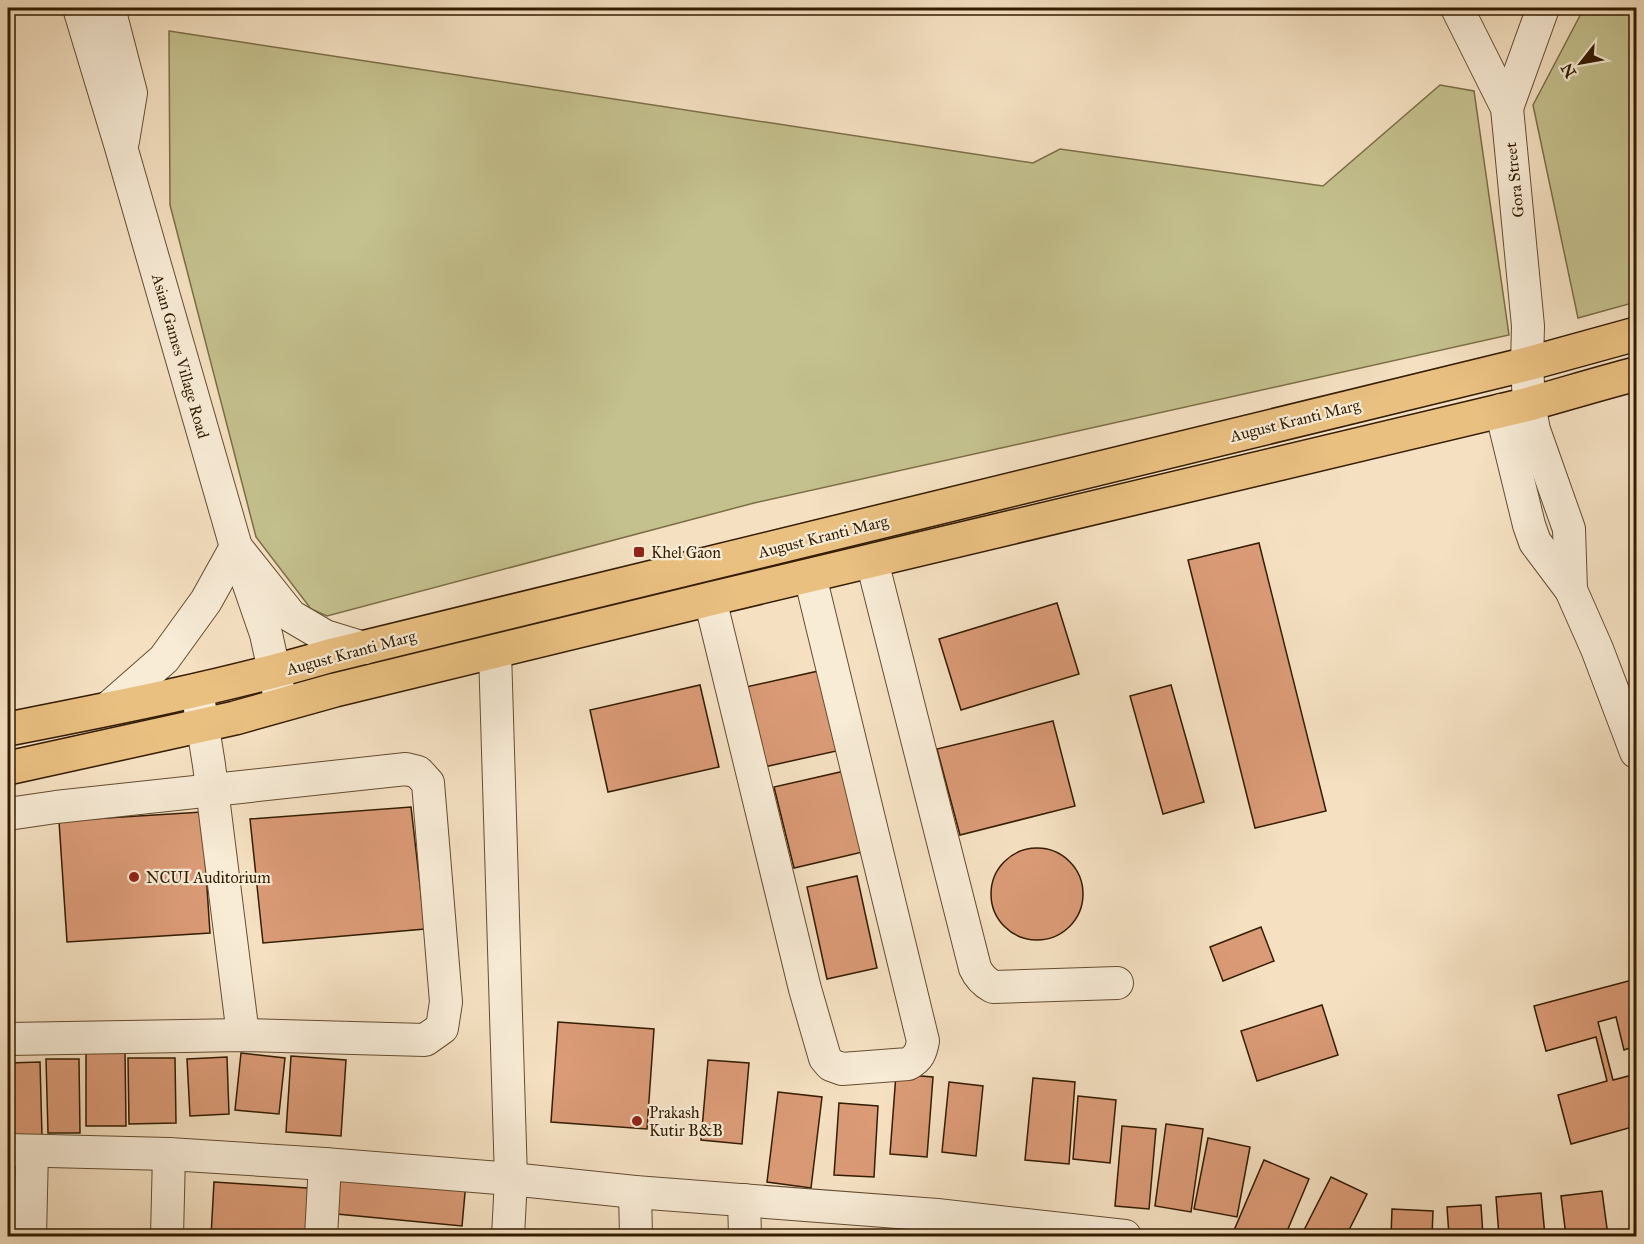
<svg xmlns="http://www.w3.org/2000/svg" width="1644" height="1244" font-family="'IM FELL Great Primer',serif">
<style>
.green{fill:#c4c18e;stroke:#7c6e47;stroke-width:1.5}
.building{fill:#db9b77;stroke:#331c00;stroke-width:1.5}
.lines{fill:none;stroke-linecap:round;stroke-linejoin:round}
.minor-casing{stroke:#644d30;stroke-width:34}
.major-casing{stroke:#331c00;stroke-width:36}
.minor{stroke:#f8ecd7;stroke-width:32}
.major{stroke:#eac081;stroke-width:33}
.poi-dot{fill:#8f2418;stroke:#f8ecd7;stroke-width:2}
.labels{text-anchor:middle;stroke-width:4.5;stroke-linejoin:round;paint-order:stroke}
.street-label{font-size:16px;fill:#331c00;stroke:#f8ecd7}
.poi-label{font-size:16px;fill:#331c00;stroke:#f8ecd7;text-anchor:start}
</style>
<rect width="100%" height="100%" fill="#f5e1c2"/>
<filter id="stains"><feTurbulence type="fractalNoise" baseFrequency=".00333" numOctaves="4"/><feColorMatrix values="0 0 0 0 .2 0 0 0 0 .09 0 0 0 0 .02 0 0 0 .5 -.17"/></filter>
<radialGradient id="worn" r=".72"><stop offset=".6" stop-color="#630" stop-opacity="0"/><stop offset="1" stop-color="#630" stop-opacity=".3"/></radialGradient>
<g class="green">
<path d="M1584,8H1636V302L1578,318L1533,105Z"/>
<path d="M169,31L1033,163L1060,149L1323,186L1440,85L1474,91L1509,335L754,503L327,616L311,609L256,537L170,205Z"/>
</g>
<g class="building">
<path d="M1259,543L1326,811L1255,828L1188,560Z"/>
<path d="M1057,603L1079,674L961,710L939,639Z"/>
<path d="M823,670L841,750L764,767L746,687Z"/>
<path d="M700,685L719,767L608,792L590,710Z"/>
<path d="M1171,685L1204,802L1163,814L1130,696Z"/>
<path d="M1053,721L1075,806L960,835L937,749Z"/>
<path d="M849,770L867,851L794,868L774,787Z"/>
<path d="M411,807L425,929L263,943L250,819Z"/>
<path d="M202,812L210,933L67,942L59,821Z"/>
<circle cx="1037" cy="894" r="46"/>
<path d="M857,876L877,968L827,979L807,887Z"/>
<path d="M1261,927L1274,961L1223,981L1210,947Z"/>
<path d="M1636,979V1046L1624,1050L1616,1017L1598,1022L1613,1080L1636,1074V1126L1571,1144L1558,1095L1607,1081L1596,1037L1546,1051L1534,1006Z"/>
<path d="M1322,1005L1338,1055L1257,1081L1241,1031Z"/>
<path d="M558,1022L654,1029L647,1129L551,1122Z"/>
<path d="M86,1049H125L126,1126H86Z"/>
<path d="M241,1053L285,1058L279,1114L235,1110Z"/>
<path d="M291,1056L346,1060L341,1136L286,1132Z"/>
<path d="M227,1057L229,1114L190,1116L187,1059Z"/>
<path d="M128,1058H175L176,1123L129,1124Z"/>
<path d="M46,1059H79L80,1133H48Z"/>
<path d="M708,1060L749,1063L742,1144L701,1140Z"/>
<path d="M40,1062L42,1136H8V1063Z"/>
<path d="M896,1074L933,1077L927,1157L890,1154Z"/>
<path d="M1033,1078L1075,1082L1069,1164L1025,1160Z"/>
<path d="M949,1082L983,1086L976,1156L942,1152Z"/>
<path d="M778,1092L822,1097L811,1188L767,1182Z"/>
<path d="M1078,1096L1116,1100L1110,1163L1073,1159Z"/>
<path d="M839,1103L878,1106L874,1177L834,1175Z"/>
<path d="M1166,1124L1203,1129L1191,1212L1155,1206Z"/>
<path d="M1122,1126L1156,1129L1149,1209L1115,1206Z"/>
<path d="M1208,1138L1250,1147L1237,1217L1194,1209Z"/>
<path d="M1264,1160L1309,1179L1285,1236H1236L1232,1235Z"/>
<path d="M341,1170L466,1182L462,1226L337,1214Z"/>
<path d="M1331,1177L1367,1194L1346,1236H1301Z"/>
<path d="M214,1182L322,1189L319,1236H211Z"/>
<path d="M1602,1191L1608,1236H1566L1561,1196Z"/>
<path d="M1541,1193L1545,1236H1499L1496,1197Z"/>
<path d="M1481,1205L1483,1236H1449L1447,1207Z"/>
<path d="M1392,1209L1433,1211L1432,1236H1391Z"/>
</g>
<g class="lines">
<g class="minor-casing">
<g id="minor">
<path d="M79,8L121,147L236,547L266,634L280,698"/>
<path d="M109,8L131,93L123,141"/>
<path d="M1457,8L1507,108L1528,326L1527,364L1529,404L1534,430L1569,529L1571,590L1597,649L1636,752"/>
<path d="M1507,108L1543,8"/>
<path d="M1501,410L1529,525L1535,542L1571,590"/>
<path d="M872,561L975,968C979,977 984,982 993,987L1117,983"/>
<path d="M710,599L805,989L825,1058L831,1065L842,1069L908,1064C919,1058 921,1052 923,1041L810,576"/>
<path d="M495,652L511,1179L508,1236"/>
<path d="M197,690L209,765L243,1035"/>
<path d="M107,709L164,659L206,601L236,547L291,616L325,636L364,648"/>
<path d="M8,814L56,807L406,769L418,772L428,783L446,1002L442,1028L425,1040L243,1035L8,1039"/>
<path d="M8,1150L169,1154L325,1164L511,1179L635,1192L937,1215L1125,1236"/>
<path d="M635,1192L636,1236"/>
<path d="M744,1200L745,1236"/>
<path d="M30,1236L32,1151"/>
<path d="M167,1236L169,1154"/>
<path d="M321,1236L325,1164"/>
</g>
</g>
<g class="major-casing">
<g id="major">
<path d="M8,729C115,708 223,687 329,656L1527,364L1636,334"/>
<path d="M8,768L235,718L335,690L710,599L1529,404C1565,394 1601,383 1636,374"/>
</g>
</g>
<use href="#minor" class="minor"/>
<use href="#major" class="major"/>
</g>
<g class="poi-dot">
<rect x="633" y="546" width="12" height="12" rx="3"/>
<circle cx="134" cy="877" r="6"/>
<circle cx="637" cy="1121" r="6"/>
</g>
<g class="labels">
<g class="street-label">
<text transform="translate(1514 180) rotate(-96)" y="6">Gora Street</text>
<text transform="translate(181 356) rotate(74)" y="6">Asian Games Village Road</text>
<text transform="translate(1295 420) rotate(-14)" y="6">August Kranti Marg</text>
<text transform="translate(823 536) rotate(-14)" y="6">August Kranti Marg</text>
<text transform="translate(351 652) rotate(-15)" y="6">August Kranti Marg</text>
</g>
<g class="poi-label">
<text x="651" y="558">Khel Gaon</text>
<text x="146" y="883">NCUI Auditorium</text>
<text x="649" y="1118">Prakash<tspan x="649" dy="18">Kutir B&amp;B</tspan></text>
</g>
</g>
<rect width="1644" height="1244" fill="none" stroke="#f5e1c2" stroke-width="30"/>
<rect x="9" y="9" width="1626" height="1226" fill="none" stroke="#331c00" stroke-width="3"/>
<rect x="15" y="15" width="1614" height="1214" fill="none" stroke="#331c00" stroke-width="1.5"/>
<g transform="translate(1581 63) rotate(239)" stroke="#f8ecd7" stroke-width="4.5" paint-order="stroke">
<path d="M0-4.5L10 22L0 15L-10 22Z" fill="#331c00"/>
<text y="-9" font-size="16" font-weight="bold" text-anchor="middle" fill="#331c00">N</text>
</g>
<rect width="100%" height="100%" filter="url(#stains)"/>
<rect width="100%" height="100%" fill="url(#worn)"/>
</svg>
